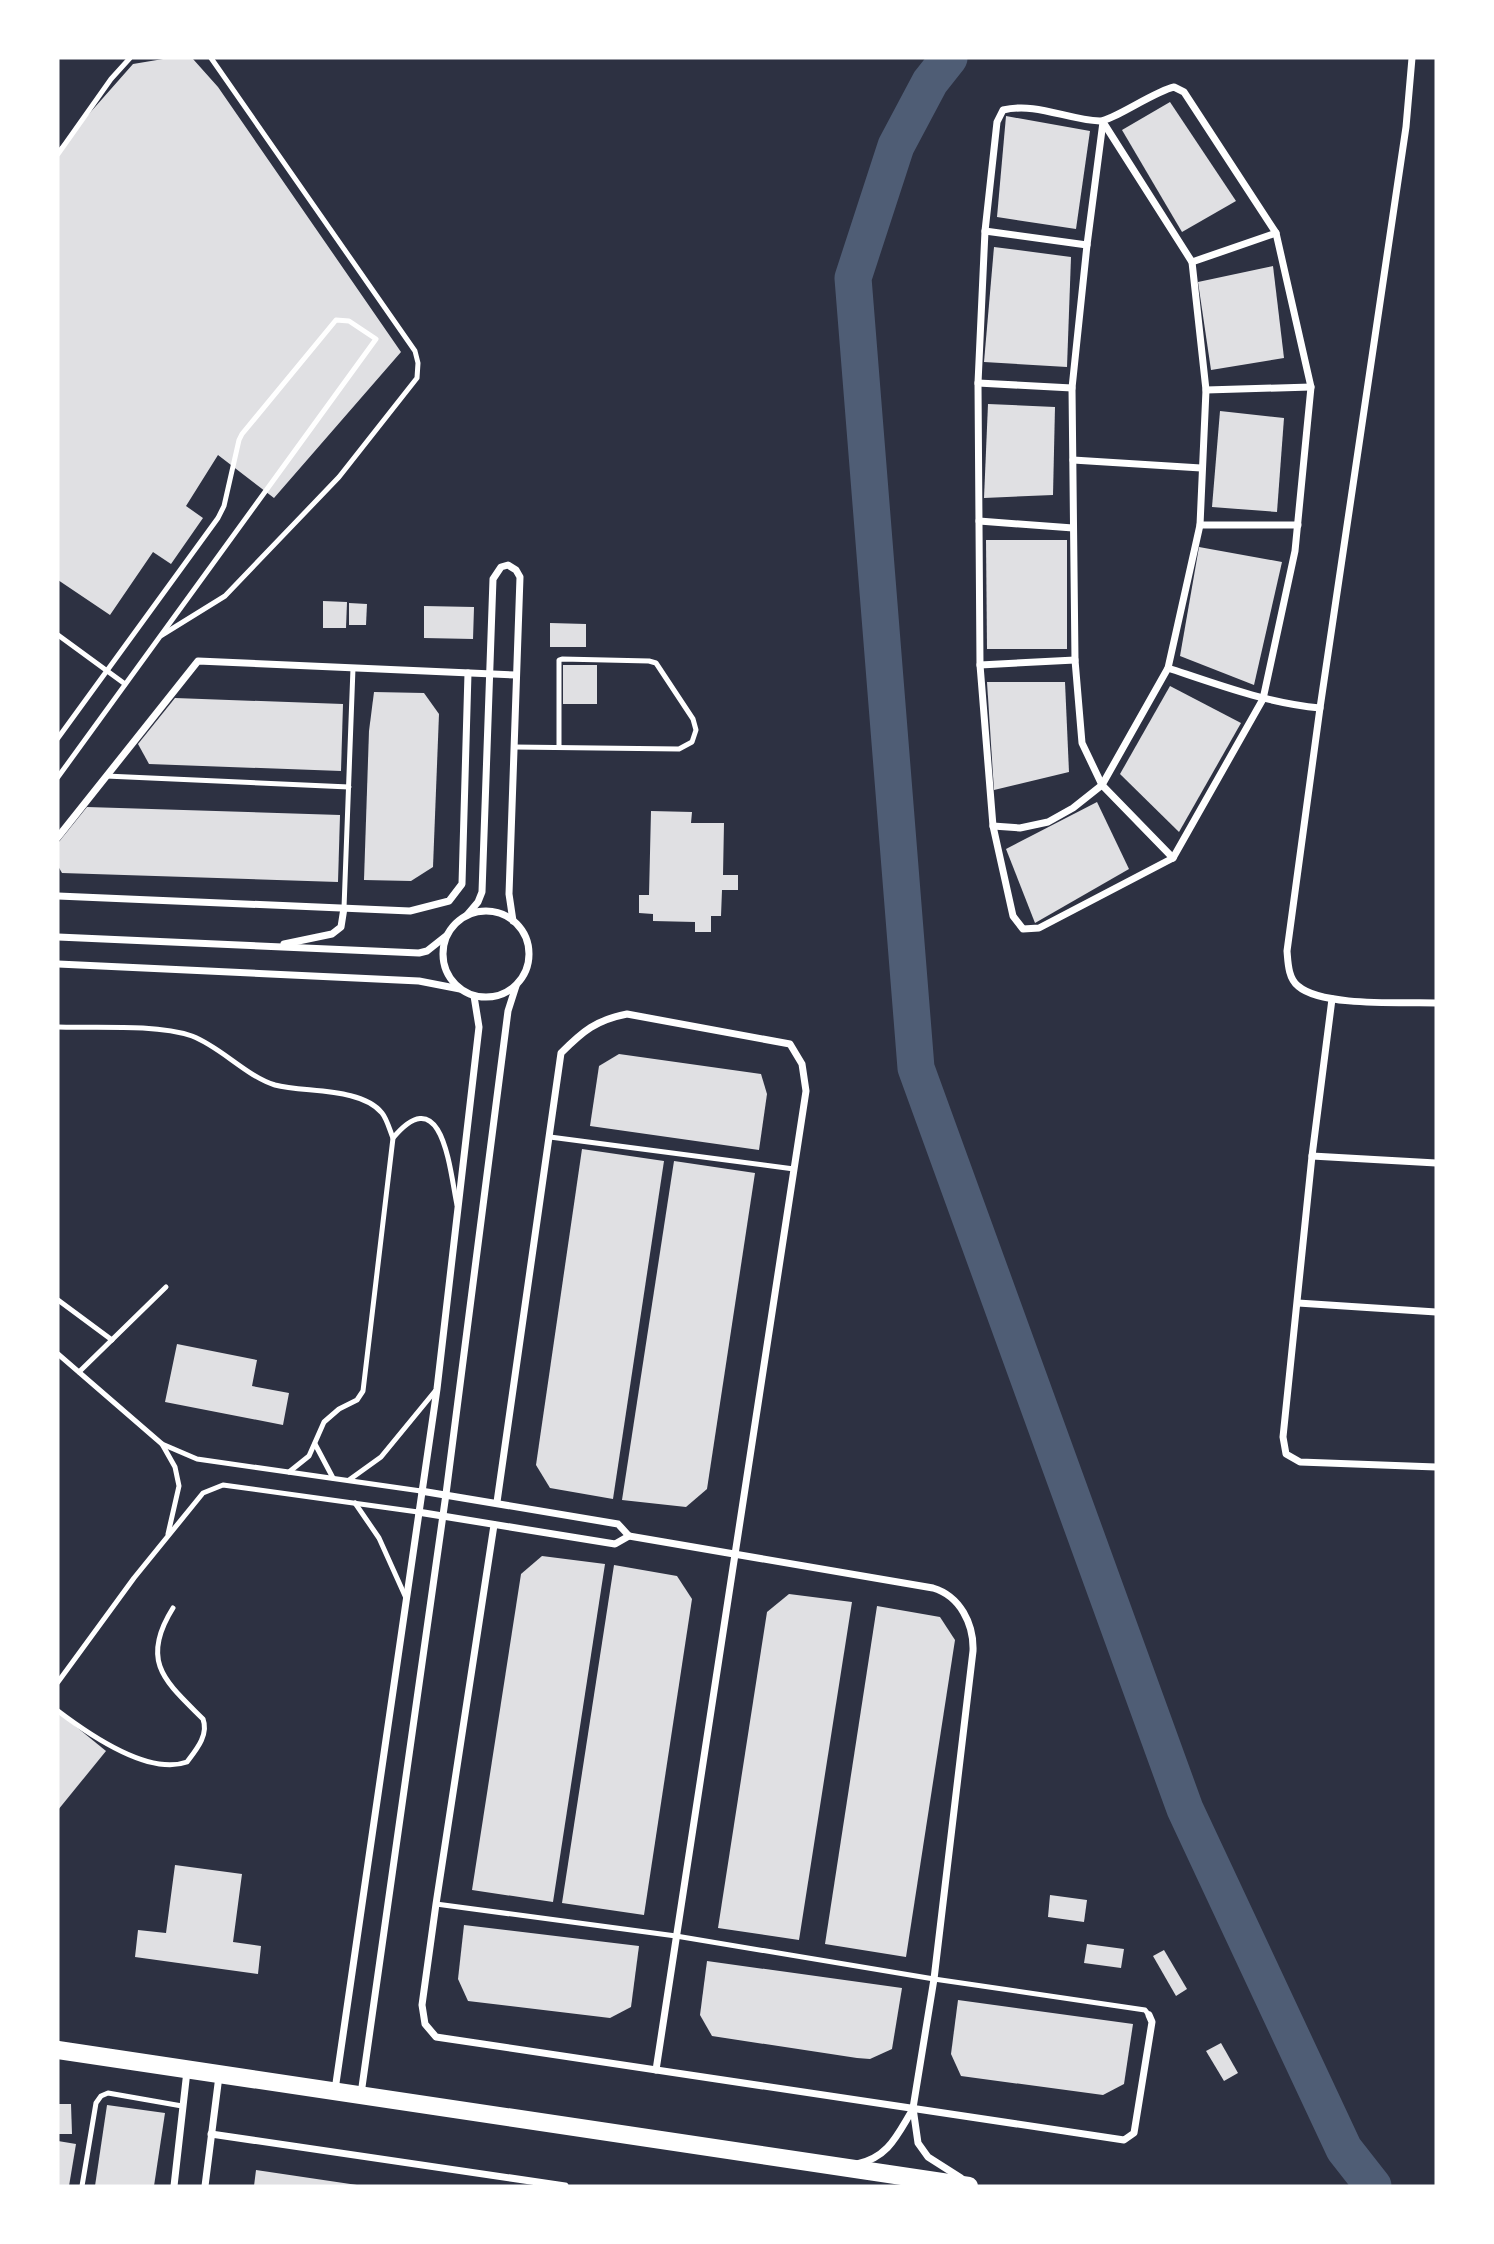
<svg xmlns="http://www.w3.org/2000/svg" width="1494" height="2244" font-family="'PT Sans Narrow',sans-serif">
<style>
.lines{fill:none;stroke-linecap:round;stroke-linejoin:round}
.river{stroke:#4f5d75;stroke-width:37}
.building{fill:#e0e0e3}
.service{stroke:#fff;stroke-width:5}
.minor{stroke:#fff;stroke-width:7}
.primary{stroke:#fff;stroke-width:18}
</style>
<rect width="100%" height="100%" fill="#2d3142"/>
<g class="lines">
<path class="river" d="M949,58L930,82L896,146L853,278L916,1068L1185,1809L1344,2149L1373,2186"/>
</g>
<g class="building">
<path d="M163,59H193L218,87L401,352L274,498L218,455L186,506L203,518L171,564L153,552L110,615L58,580V149L133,64Z"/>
<path d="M1170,102L1236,201L1182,232L1122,130Z"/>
<path d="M1006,116L1090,131L1076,229L997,217Z"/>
<path d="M994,247L1071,257L1067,367L984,362Z"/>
<path d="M1273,266L1284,358L1211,370L1198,282Z"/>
<path d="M988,404L1055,407L1053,495L984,498Z"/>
<path d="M1220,411L1284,418L1277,512L1212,507Z"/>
<path d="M986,540H1067V649H987Z"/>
<path d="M1199,547L1282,562L1254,685L1180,656Z"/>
<path d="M323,601L347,602L346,628H323Z"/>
<path d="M349,603L367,604L366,625H349Z"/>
<path d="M424,606L474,607L473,639L424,638Z"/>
<path d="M550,623L586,624V647H550Z"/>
<rect x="563" y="665" width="34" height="39"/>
<path d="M987,682H1065L1069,772L994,790Z"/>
<path d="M1170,686L1241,723L1179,832L1120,774Z"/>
<path d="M374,692L424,693L439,714L433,867L411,881L364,880L369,731Z"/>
<path d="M175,698L343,704L341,771L149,764L138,744Z"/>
<path d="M1097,802L1129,869L1035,923L1006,849Z"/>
<path d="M87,807L340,815L338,882L62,873L58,866V843Z"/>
<path d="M651,811L692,812L691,823H724L723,875H738V890H722L721,916H711V932H695V922L653,921V914L639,913V895H649Z"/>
<path d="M619,1054L761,1074L767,1094L759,1150L590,1126L599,1066Z"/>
<path d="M582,1149L664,1161L613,1499L550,1488L536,1465Z"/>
<path d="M674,1161L755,1173L707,1489L686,1507L622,1500Z"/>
<path d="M177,1344L257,1360L252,1386L289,1393L283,1425L165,1402Z"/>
<path d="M542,1556L605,1564L553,1902L472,1890L521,1574Z"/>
<path d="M614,1565L677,1576L692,1599L644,1915L562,1903Z"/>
<path d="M789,1594L852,1602L799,1940L718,1928L767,1612Z"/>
<path d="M877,1606L940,1617L955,1640L906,1957L825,1944Z"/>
<path d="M58,1712L106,1751L58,1810Z"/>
<path d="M175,1865L242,1874L233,1942L261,1946L258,1974L135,1957L138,1930L166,1933Z"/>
<path d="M1050,1895L1087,1900L1084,1922L1048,1917Z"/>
<path d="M464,1925L639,1946L631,2007L610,2018L468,2001L458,1979Z"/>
<path d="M1087,1944L1124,1949L1121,1968L1084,1963Z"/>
<path d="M1164,1950L1187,1989L1176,1996L1153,1956Z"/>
<path d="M707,1961L902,1988L892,2049L870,2059L857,2058L712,2036L700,2015Z"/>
<path d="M958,2000L1133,2024L1124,2084L1103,2095L961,2076L951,2054Z"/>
<path d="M1221,2043L1238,2073L1224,2081L1206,2051Z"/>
<path d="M58,2104H71L72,2134H58Z"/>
<path d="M107,2105L165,2113L154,2186H95Z"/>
<path d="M58,2141L76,2144L69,2186H58Z"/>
<path d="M256,2170L357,2185V2186H254Z"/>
</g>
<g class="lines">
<g class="service">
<path d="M58,154L111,79L130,58"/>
<path d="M58,635L125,684"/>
<path d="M162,635L225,596L339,477L417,378L418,363L415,351L211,58"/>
<path d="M58,738L218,518L224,506L239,440L242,434L336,320L349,321L376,339L58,777"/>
<path d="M514,747L679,749L692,742L696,730L693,719L656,663L649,661L562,659L559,660V747"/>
<path d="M106,776L349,787"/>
<path d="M344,908L353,668"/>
<path d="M58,1027C96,1028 156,1024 192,1036C221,1047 246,1076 275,1085C305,1093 361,1087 382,1113C387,1119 390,1131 393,1138L363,1391L357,1400L339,1409L324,1422L309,1456L289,1472"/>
<path d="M550,1137L794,1169"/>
<path d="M393,1138C443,1078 450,1172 457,1205"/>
<path d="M58,1300L112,1340"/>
<path d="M58,1354L162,1444L197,1459L421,1491"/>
<path d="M79,1372L166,1287"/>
<path d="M162,1444L175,1467L179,1486L168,1534"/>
<path d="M315,1444L333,1478"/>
<path d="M349,1480L381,1457L436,1390"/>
<path d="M355,1503L379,1538L406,1598"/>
<path d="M58,1682L134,1578L203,1493L223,1485L418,1512"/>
<path d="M58,1711C87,1733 148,1776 187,1762C196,1750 209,1735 203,1719C166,1682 139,1662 173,1608"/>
<path d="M436,1904L676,1936L934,1979L1145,2010L1149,2015"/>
<path d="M82,2186L96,2103L101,2096L108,2093L182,2106"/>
</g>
<g class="minor">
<path d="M1412,58L1406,127L1320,708L1287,951C1288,962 1288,978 1298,986C1322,1007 1403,1002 1436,1003"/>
<path d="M1174,87L1184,92L1276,233L1311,387L1295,551L1263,699L1173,858L1039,928L1023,929L1013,916L993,826L980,665L978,383L985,231L997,122L1003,110C1037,102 1067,120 1100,121C1112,121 1155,91 1174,87Z"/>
<path d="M1103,122L1087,245L1072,388L1075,660L1082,743L1102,785L1173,858"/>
<path d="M985,231L1087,245"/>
<path d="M1192,262L1276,233"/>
<path d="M978,383L1072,388"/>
<path d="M1206,390L1311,387"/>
<path d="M1073,460L1201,468"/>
<path d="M979,521L1073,528"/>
<path d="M1200,525H1298"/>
<path d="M980,665L1075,660"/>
<path d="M1168,668C1219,685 1267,703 1320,708"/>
<path d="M993,826L1020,828L1048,822L1073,808L1102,785L1168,668L1200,525L1206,390L1192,262L1103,122"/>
<path d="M58,837L198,661L516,675"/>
<path d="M58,896L410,911L449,901L462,884L468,673"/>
<circle cx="486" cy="954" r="43"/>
<path d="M467,915L478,902L482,892L493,579L501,567L508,565L516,570L520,577L509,894L513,921"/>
<path d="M58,937L419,953L427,951L446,936"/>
<path d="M284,944L332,934L341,927L344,908"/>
<path d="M58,964L419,981L460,989"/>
<path d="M1332,999L1312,1156L1283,1437L1286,1454L1300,1462L1436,1467"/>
<path d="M1312,1156L1436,1163"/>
<path d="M1298,1303L1436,1312"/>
<path d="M421,1491L618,1524L629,1536L933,1588C960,1596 974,1624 973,1651L934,1979L913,2108L918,2143L928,2157L961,2178"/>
<path d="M497,1502L561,1053C583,1031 596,1020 627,1014L790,1044L802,1064L806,1091L656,2070"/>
<path d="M418,1512L615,1544L629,1536"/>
<path d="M494,1525L436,1904L422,2005L425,2024L436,2037L1124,2140L1134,2133L1152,2022L1149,2015"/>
<path d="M335,2090L437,1389L479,1027L474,996"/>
<path d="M361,2094L446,1494L508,1011L516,986"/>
<path d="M211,2134L565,2186"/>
<path d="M857,2164C889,2157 897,2135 913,2109"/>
<path d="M174,2186L187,2071"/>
<path d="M205,2186L219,2076"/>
</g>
<path class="primary" d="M58,2050L969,2186"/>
</g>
<rect width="1494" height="2244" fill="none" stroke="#ffffff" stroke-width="119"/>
</svg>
